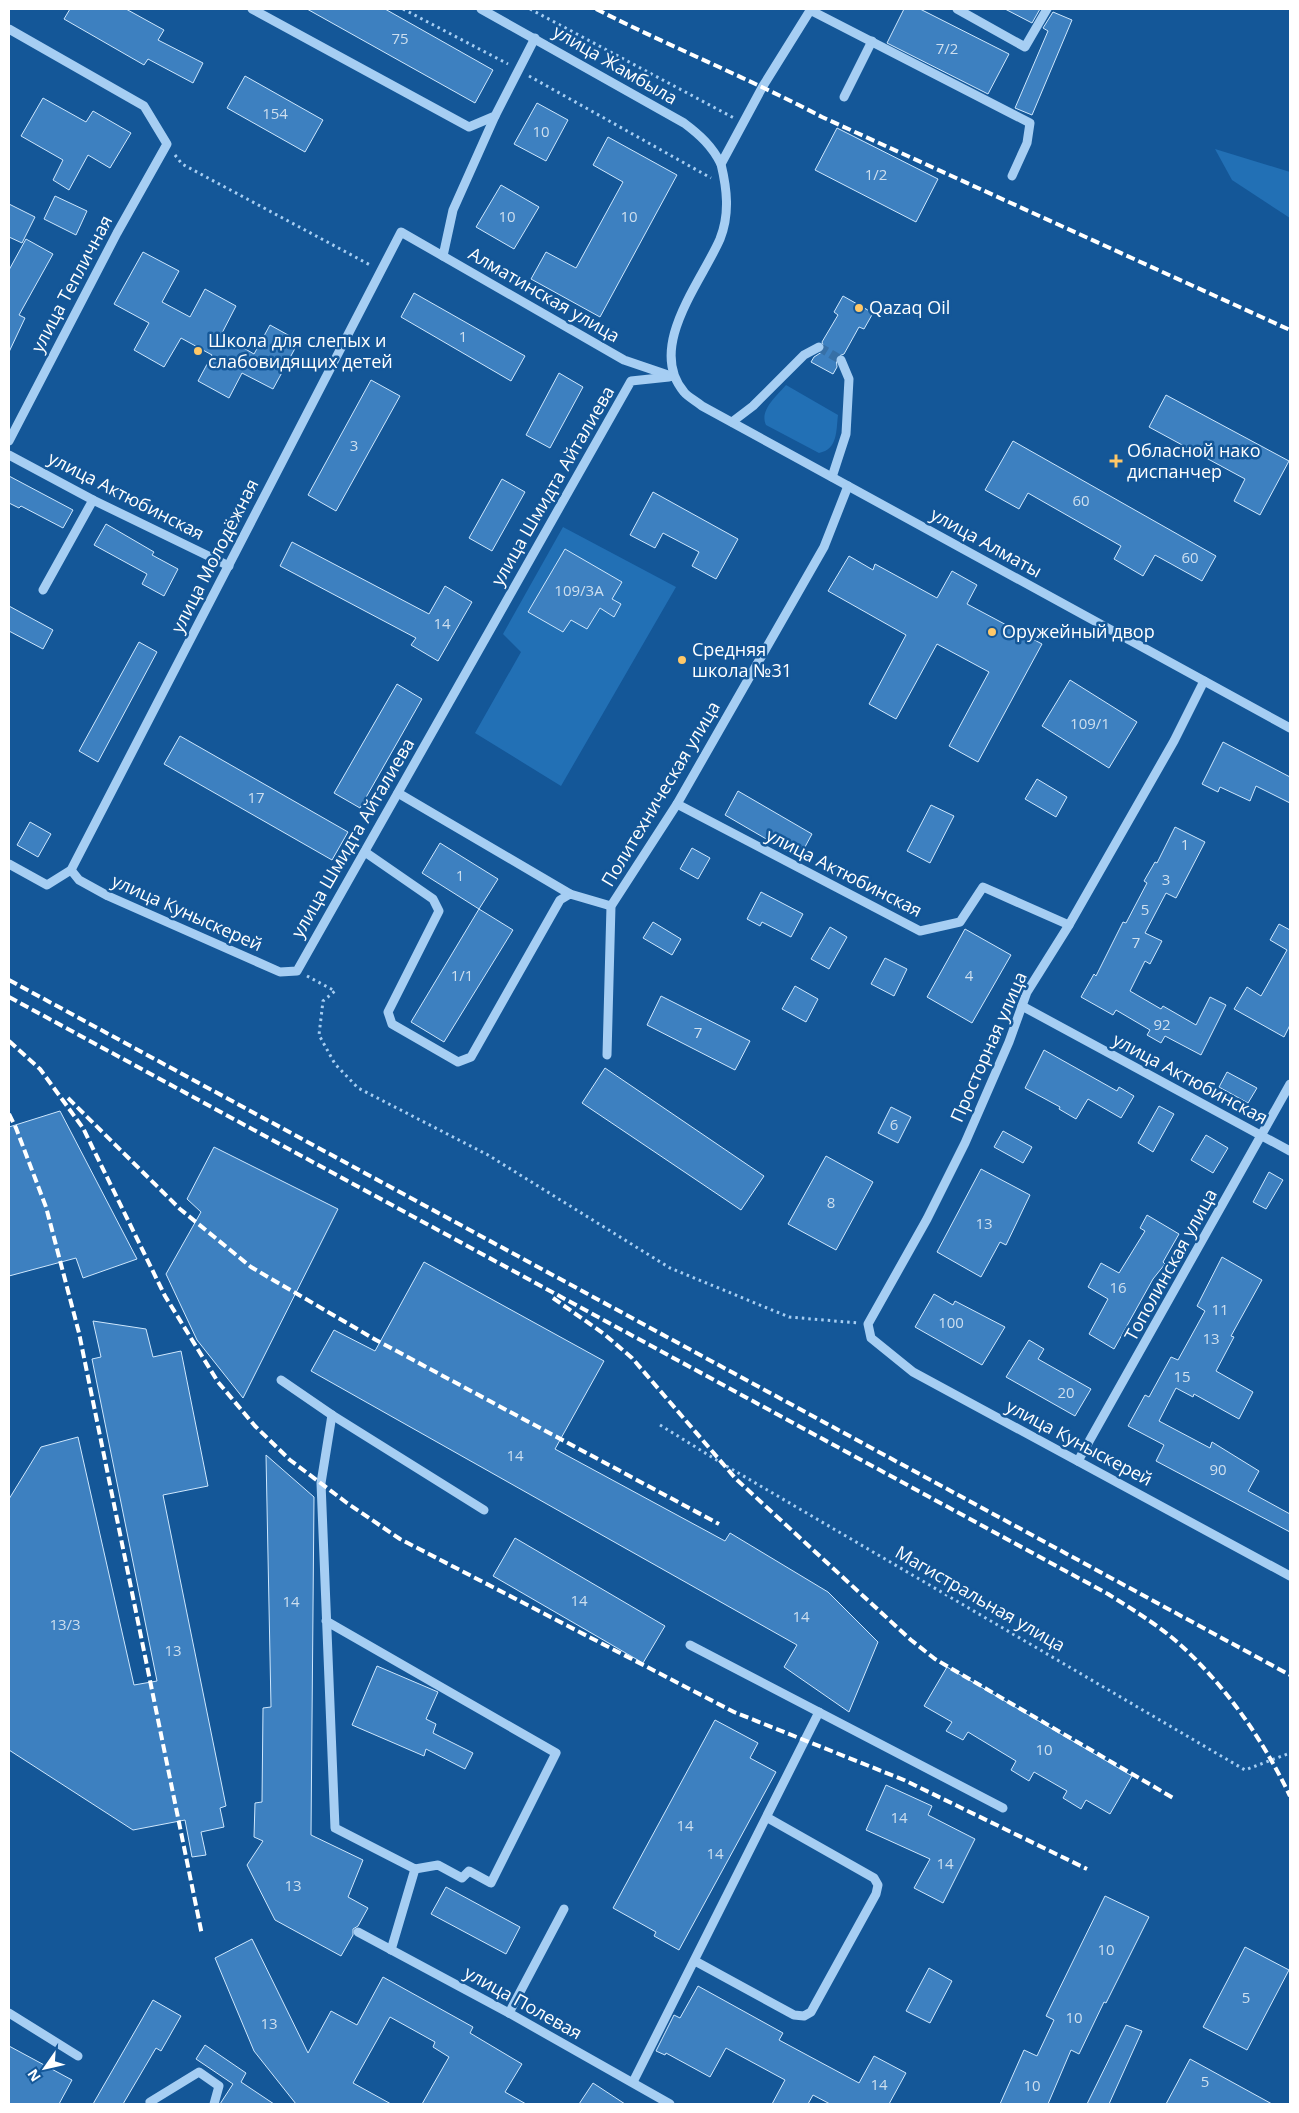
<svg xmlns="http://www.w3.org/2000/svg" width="1299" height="2113" font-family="'Open Sans',sans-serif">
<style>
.green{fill:#2270b5}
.building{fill:#3d80c0;stroke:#cee7fd}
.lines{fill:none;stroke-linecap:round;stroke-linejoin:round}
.minor-tunnel{stroke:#3770a7;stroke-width:9;stroke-dasharray:9 4.5;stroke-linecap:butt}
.path{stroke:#a6cef3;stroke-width:3;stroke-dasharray:2.5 4;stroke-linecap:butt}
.minor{stroke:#a6cef3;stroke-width:9}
.rail{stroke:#fff;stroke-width:4;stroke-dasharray:9 4;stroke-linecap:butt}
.poi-dot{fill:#ffc868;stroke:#145798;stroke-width:2}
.labels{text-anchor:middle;stroke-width:5;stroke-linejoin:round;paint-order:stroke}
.number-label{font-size:15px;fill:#cedfef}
.street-label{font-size:18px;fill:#fff;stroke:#145798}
.poi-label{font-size:18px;fill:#fff;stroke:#145798;text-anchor:start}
</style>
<rect width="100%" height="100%" fill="#145798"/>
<g class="green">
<path d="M1215,149L1290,172V218L1232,180Z"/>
<path d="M786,385L838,415C836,431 838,449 819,453L766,425C759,410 777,396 786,385Z"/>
<path d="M563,527L676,587L561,786L475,733L521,652L503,634Z"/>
</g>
<g class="building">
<path d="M70,9H126L164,30L158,40L203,63L193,83L148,59L144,65L64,19Z"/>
<path d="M307,9H385L493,70L475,103Z"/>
<path d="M904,9H920L1009,54L988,94L887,43Z"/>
<path d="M1005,9H1040L1032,23Z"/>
<path d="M1053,12L1072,20L1032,115L1015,108L1048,31L1043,28Z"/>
<path d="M245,76L323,120L305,152L227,108Z"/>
<path d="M43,98L86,122L93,111L131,133L110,168L88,155L69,190L53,180L63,160L21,136Z"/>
<path d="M537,103L568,120L546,161L514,144Z"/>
<path d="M837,128L938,179L916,222L815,170Z"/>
<path d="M608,137L677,175L600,317L531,279L546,252L576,268L623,182L593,165Z"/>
<path d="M501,185L539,207L514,249L476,227Z"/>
<path d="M55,196L87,211L76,235L44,219Z"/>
<path d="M9,204L35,217L22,243L9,237Z"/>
<path d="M26,239L53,254L19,315L25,318L9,352V270Z"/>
<path d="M143,252L179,271L162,302L190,317L205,289L236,306L221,335L254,354L270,325L299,341L273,389L242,373L229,398L198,381L212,355L181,338L164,367L134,350L149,323L114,304Z"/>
<path d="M414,293L525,356L511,381L401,317Z"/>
<path d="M843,296L873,313L864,329L859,327L844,354L836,357L837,367L833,374L811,362L814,357L825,350L822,342L838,315L834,312Z"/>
<path d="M559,373L583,387L550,448L526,435Z"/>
<path d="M371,380L400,396L336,511L308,495Z"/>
<path d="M1166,395L1289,461L1260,515L1234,501L1245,479L1149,427Z"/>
<path d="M1013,441L1216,556L1202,581L1155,555L1143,576L1114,559L1121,546L1028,493L1019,509L985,490Z"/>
<path d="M9,476L73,510L63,528L21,506L19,508L9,503Z"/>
<path d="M502,479L525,492L492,551L469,538Z"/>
<path d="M653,492L738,539L716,579L692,566L699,552L663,533L655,548L630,535Z"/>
<path d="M106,524L154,552L152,555L178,569L164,596L142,584L147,574L94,545Z"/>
<path d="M292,542L429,614L445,586L472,602L438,661L411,645L416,638L280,566Z"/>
<path d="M565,549L622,582L612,599L621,604L614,617L600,608L587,629L571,620L563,632L528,612Z"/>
<path d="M849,556L873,570L875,564L937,598L952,571L977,585L967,604L1042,644L978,762L949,746L989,672L937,644L896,719L869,704L906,635L828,591Z"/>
<path d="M9,606L53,630L43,649L9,631Z"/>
<path d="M139,642L157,652L98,762L79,751Z"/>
<path d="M1070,680L1137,722L1109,768L1042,726Z"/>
<path d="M397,684L422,699L360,808L334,793Z"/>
<path d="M180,736L348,832L332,860L164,764Z"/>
<path d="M1223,742L1290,777V803L1256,786L1250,801L1220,787L1218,792L1202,784Z"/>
<path d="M1037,779L1067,797L1056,817L1025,799Z"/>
<path d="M738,791L812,834L799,858L725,815Z"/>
<path d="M931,805L954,816L930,863L907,851Z"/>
<path d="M30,822L51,834L38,857L17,845Z"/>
<path d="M1175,827L1205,842L1176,898L1166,893L1145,933L1162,941L1150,964L1145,961L1130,991L1161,1009L1163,1006L1196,1025L1210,997L1226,1005L1201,1055L1165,1036L1161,1043L1147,1035L1150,1030L1116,1010L1113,1015L1081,997L1094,974L1096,976L1123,922L1126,923L1147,883L1144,881L1155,862L1157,863Z"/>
<path d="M440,843L498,879L479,909L422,873Z"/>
<path d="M692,848L710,858L698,879L680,869Z"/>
<path d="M761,892L803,914L791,937L762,922L760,926L747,919Z"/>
<path d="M479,909L513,930L444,1042L411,1022Z"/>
<path d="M653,922L681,939L672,955L643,938Z"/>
<path d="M1279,924L1290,930V1025L1284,1037L1234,1009L1247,987L1261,996L1287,950L1270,940Z"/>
<path d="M830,927L847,937L829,969L811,959Z"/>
<path d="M965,929L1011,955L972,1023L927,997Z"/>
<path d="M885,958L907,969L894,996L871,984Z"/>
<path d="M795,986L818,999L806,1022L782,1009Z"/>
<path d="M661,996L750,1041L735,1070L647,1025Z"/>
<path d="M1044,1050L1117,1091L1119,1087L1134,1096L1121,1118L1088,1099L1076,1119L1059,1109L1060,1107L1025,1088Z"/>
<path d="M605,1068L764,1176L741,1210L582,1103Z"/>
<path d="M1227,1072L1257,1088L1248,1103L1219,1087Z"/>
<path d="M1159,1106L1174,1114L1153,1152L1138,1143Z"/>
<path d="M891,1107L911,1117L898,1143L878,1133Z"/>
<path d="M60,1111L137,1259L83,1278L76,1258L9,1276V1127Z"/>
<path d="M1003,1131L1032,1147L1023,1163L994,1147Z"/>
<path d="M1206,1135L1228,1148L1213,1173L1191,1160Z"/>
<path d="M214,1147L338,1209L243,1398L197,1340L166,1274L201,1212L187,1199Z"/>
<path d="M826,1156L873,1182L836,1250L788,1224Z"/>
<path d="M981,1169L1030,1195L1006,1245L1000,1242L981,1277L937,1252Z"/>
<path d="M1269,1172L1283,1180L1266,1209L1253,1202Z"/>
<path d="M1147,1215L1179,1234L1163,1262L1165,1264L1153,1279L1114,1349L1089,1334L1108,1299L1088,1287L1101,1263L1119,1273L1145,1231L1140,1228Z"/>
<path d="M1222,1257L1262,1280L1231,1336L1234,1337L1216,1371L1253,1392L1239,1419L1194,1394L1193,1397L1176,1388L1159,1421L1210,1448L1212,1442L1259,1471L1248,1491L1290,1514V1532L1156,1461L1164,1445L1128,1426L1145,1395L1149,1397L1171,1357L1178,1360L1205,1311L1197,1306Z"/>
<path d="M424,1262L604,1361L555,1449L725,1541L730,1533L828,1592L878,1642L849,1712L784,1667L797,1645L311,1371L334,1330L375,1351Z"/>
<path d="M934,1294L953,1305L955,1301L1005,1327L982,1365L915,1327Z"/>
<path d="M93,1321L146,1329L153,1357L181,1351L208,1486L163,1495L226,1806L220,1808L224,1827L201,1832L206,1855L192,1857L185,1820L133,1830L9,1750V1499L41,1447L78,1437L134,1685L157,1681L92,1359L101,1357Z"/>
<path d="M1029,1340L1044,1349L1038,1359L1091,1389L1075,1416L1006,1377Z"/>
<path d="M266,1455L314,1497L311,1835L363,1860L348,1897L368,1908L358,1926L353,1929V1935L341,1956L275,1920L247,1865L263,1841L254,1837L255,1803L262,1802L263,1708L271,1707Z"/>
<path d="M515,1538L665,1626L643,1663L493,1576Z"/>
<path d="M377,1666L438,1692L426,1719L436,1724L433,1733L473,1753L465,1769L426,1749L424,1756L352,1725Z"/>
<path d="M947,1667L1132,1776L1110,1814L1086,1800L1081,1809L1063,1798L1067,1791L1034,1772L1029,1781L1011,1770L1016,1761L968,1732L963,1740L946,1731L952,1722L924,1706Z"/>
<path d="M715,1720L758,1743L750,1758L776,1772L679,1950L654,1936L656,1932L613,1908Z"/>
<path d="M886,1785L932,1806L928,1815L975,1839L943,1903L914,1888L930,1859L866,1830Z"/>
<path d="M446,1887L520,1927L506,1954L431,1914Z"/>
<path d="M1105,1896L1149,1917L1106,2003L1104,2002L1079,2054L1071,2050L1048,2104H1000L1024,2050L1037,2056L1054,2020L1046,2016Z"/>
<path d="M252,1939L308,2053L331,2011L357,2025L383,1977L473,2027L470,2033L522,2064L505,2092L526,2104H422L449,2057L433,2047L435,2042L390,2017L353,2083L391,2104H296L254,2051L215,1958Z"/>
<path d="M1245,1947L1289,1970L1247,2050L1203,2027Z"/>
<path d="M929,1968L952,1981L930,2023L906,2011Z"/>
<path d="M698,1986L783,2033L779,2040L859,2083L874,2056L906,2073L889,2104H830L813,2095L808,2104H772L785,2080L726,2048L710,2077L666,2053L665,2055L656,2051L674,2015L680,2018Z"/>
<path d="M153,2000L181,2016L161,2051L156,2048L123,2104H93Z"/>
<path d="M1126,2025L1142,2031L1109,2104H1087Z"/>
<path d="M205,2045L246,2073L241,2082L274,2104H220L233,2084L196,2059Z"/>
<path d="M9,2046L72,2080L59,2104H9Z"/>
<path d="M1190,2059L1272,2104H1166Z"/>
<path d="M593,2083L625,2104H579Z"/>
</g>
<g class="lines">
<path class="minor-tunnel" d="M819,347L841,360"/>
<g class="path">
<path d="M403,9L508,64"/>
<path d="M530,9L734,118"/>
<path d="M529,76L711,178"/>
<path d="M175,155L182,164L372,266"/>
<path d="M307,976L335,991L323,1001L319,1035L335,1064L358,1088L488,1155L670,1268L789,1317L858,1323"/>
<path d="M660,1425L723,1464L1245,1770L1290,1753"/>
</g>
<g class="minor">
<path d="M252,9L469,127L495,116L535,38"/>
<path d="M481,9L684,123C700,135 712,146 721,164"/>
<path d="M811,9L763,86L721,164C727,189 730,214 720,239C702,281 646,347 684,392C688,397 696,401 702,406L1290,728"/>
<path d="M957,9L1025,47L1047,9"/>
<path d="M810,10L1030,123L1027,143L1012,176"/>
<path d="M9,29L144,106L167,144L117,233L9,441"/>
<path d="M844,97L872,41"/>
<path d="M443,256L453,210L495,116"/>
<path d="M732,422L753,406L804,355L819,347"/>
<path d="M9,455L93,500L229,566"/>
<path d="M832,477L846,434L849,379L841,360"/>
<path d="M43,590L93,500"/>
<path d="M1204,681L1174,741L1069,925L1027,992L1009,1042L965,1143L927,1219L868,1324L871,1338L913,1372L1290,1576"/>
<path d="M398,793L570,894"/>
<path d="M677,804L920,931L960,922L983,887L1069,925"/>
<path d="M365,852L433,899L439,911L388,1012L392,1024L458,1062L471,1057L560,900L570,894L611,906"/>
<path d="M9,864L47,885L71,870L401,232L624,360L674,377"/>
<path d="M71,870L79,880L108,896L280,972L297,971L631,381L669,377"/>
<path d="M1022,1006L1290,1151"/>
<path d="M607,1055L611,906L677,804L824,547L848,486"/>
<path d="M281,1380L332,1415L484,1510"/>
<path d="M1078,1461L1290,1084"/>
<path d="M326,1621L556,1753L491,1883L469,1871L462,1878L438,1865L415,1869L335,1828L321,1483L332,1415"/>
<path d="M690,1645L1003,1808"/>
<path d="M358,1932L509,2013L670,2104"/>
<path d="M391,1950L415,1869"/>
<path d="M695,1961L794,2015L804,2016L811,2012L876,1894L878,1885L874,1878L768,1818"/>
<path d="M9,2013L78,2056"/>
<path d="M509,2013L564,1909"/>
<path d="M633,2082L819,1712"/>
<path d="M151,2104L150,2102L199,2072L219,2086L214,2104"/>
</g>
<g class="rail">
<path d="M596,9C671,47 748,78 822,117L1290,330"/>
<path d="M9,980L1290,1675"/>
<path d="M9,997L1108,1594C1135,1611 1163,1628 1186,1650C1230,1692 1264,1742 1290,1796"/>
<path d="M9,1041L40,1069L83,1128L165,1296L218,1382L255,1426L290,1460L347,1503L400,1539L734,1712L904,1780L1087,1869"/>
<path d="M68,1098L180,1209L251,1267L376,1340L719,1524"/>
<path d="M9,1114L16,1128L46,1207L79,1333L202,1935"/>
<path d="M553,1298L604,1334L632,1358L736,1479L911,1640L935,1659L1175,1799"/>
</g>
</g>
<g class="poi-dot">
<circle cx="859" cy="308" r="5"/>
<circle cx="198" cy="351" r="5"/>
<path d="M1113.5 453.5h5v5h5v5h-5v5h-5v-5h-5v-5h5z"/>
<circle cx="992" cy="632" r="5"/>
<circle cx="682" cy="660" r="5"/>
</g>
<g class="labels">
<g class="number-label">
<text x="400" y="44">75</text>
<text x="947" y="54">7/2</text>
<text x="275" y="119">154</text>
<text x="541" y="137">10</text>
<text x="876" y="180">1/2</text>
<text x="507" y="222">10</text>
<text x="629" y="222">10</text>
<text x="463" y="342">1</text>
<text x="354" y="451">3</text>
<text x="1081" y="506">60</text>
<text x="1190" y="563">60</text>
<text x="579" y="596">109/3А</text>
<text x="442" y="629">14</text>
<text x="1090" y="729">109/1</text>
<text x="256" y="803">17</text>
<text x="1185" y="850">1</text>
<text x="460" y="881">1</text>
<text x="1166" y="885">3</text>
<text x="1145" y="915">5</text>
<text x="1136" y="948">7</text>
<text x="462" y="981">1/1</text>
<text x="969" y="981">4</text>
<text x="1162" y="1030">92</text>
<text x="698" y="1038">7</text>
<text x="894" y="1130">6</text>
<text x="831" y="1208">8</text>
<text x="984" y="1229">13</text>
<text x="1118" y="1293">16</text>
<text x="1220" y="1315">11</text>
<text x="951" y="1328">100</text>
<text x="1211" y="1344">13</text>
<text x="1182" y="1382">15</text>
<text x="1066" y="1398">20</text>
<text x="515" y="1461">14</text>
<text x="1218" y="1475">90</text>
<text x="579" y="1606">14</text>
<text x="291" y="1607">14</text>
<text x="801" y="1622">14</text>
<text x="65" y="1630">13/3</text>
<text x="173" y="1656">13</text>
<text x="1044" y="1755">10</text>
<text x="899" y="1823">14</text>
<text x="685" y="1831">14</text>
<text x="715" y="1859">14</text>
<text x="945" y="1869">14</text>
<text x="293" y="1891">13</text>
<text x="1106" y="1955">10</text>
<text x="1246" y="2003">5</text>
<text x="1074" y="2023">10</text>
<text x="269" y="2029">13</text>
<text x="1205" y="2087">5</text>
<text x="879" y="2090">14</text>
<text x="1032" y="2091">10</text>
</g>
<g class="street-label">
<text transform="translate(615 65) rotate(30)" y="6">улица Жамбыла</text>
<text transform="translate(72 284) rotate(-62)" y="6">улица Тепличная</text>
<text transform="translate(544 295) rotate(30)" y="6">Алматинская улица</text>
<text transform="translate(553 486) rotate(-60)" y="6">улица Шмидта Айталиева</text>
<text transform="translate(126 496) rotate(27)" y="6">улица Актюбинская</text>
<text transform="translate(986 543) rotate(29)" y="6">улица Алматы</text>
<text transform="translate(215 556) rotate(-63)" y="6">улица Молодёжная</text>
<text transform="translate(661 794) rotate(-59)" y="6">Политехническая улица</text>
<text transform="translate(353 838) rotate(-60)" y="6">улица Шмидта Айталиева</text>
<text transform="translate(844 873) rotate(27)" y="6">улица Актюбинская</text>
<text transform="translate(187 913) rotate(24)" y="6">улица Куныскерей</text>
<text transform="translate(989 1047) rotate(-66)" y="6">Просторная улица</text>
<text transform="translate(1190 1079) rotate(28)" y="6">улица Актюбинская</text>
<text transform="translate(1171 1265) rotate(-61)" y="6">Тополинская улица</text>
<text transform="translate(1079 1443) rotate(28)" y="6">улица Куныскерей</text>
<text transform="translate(980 1599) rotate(30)" y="6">Магистральная улица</text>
<text transform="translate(523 2003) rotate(29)" y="6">улица Полевая</text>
</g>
<g class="poi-label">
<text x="869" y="314">Qazaq Oil</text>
<text x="208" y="347">Школа для слепых и<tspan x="208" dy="21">слабовидящих детей</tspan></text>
<text x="1127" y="457">Обласной нако<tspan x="1127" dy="21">диспанчер</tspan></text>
<text x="1002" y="638">Оружейный двор</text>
<text x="692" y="656">Средняя<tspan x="692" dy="21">школа №31</tspan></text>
</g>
</g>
<rect width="1299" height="2113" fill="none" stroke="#ffffff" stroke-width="20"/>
<g transform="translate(45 2068) rotate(236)" stroke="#145798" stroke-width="4" paint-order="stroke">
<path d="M0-4L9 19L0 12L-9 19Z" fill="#ffffff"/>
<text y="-8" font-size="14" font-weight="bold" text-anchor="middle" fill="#ffffff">N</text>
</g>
</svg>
